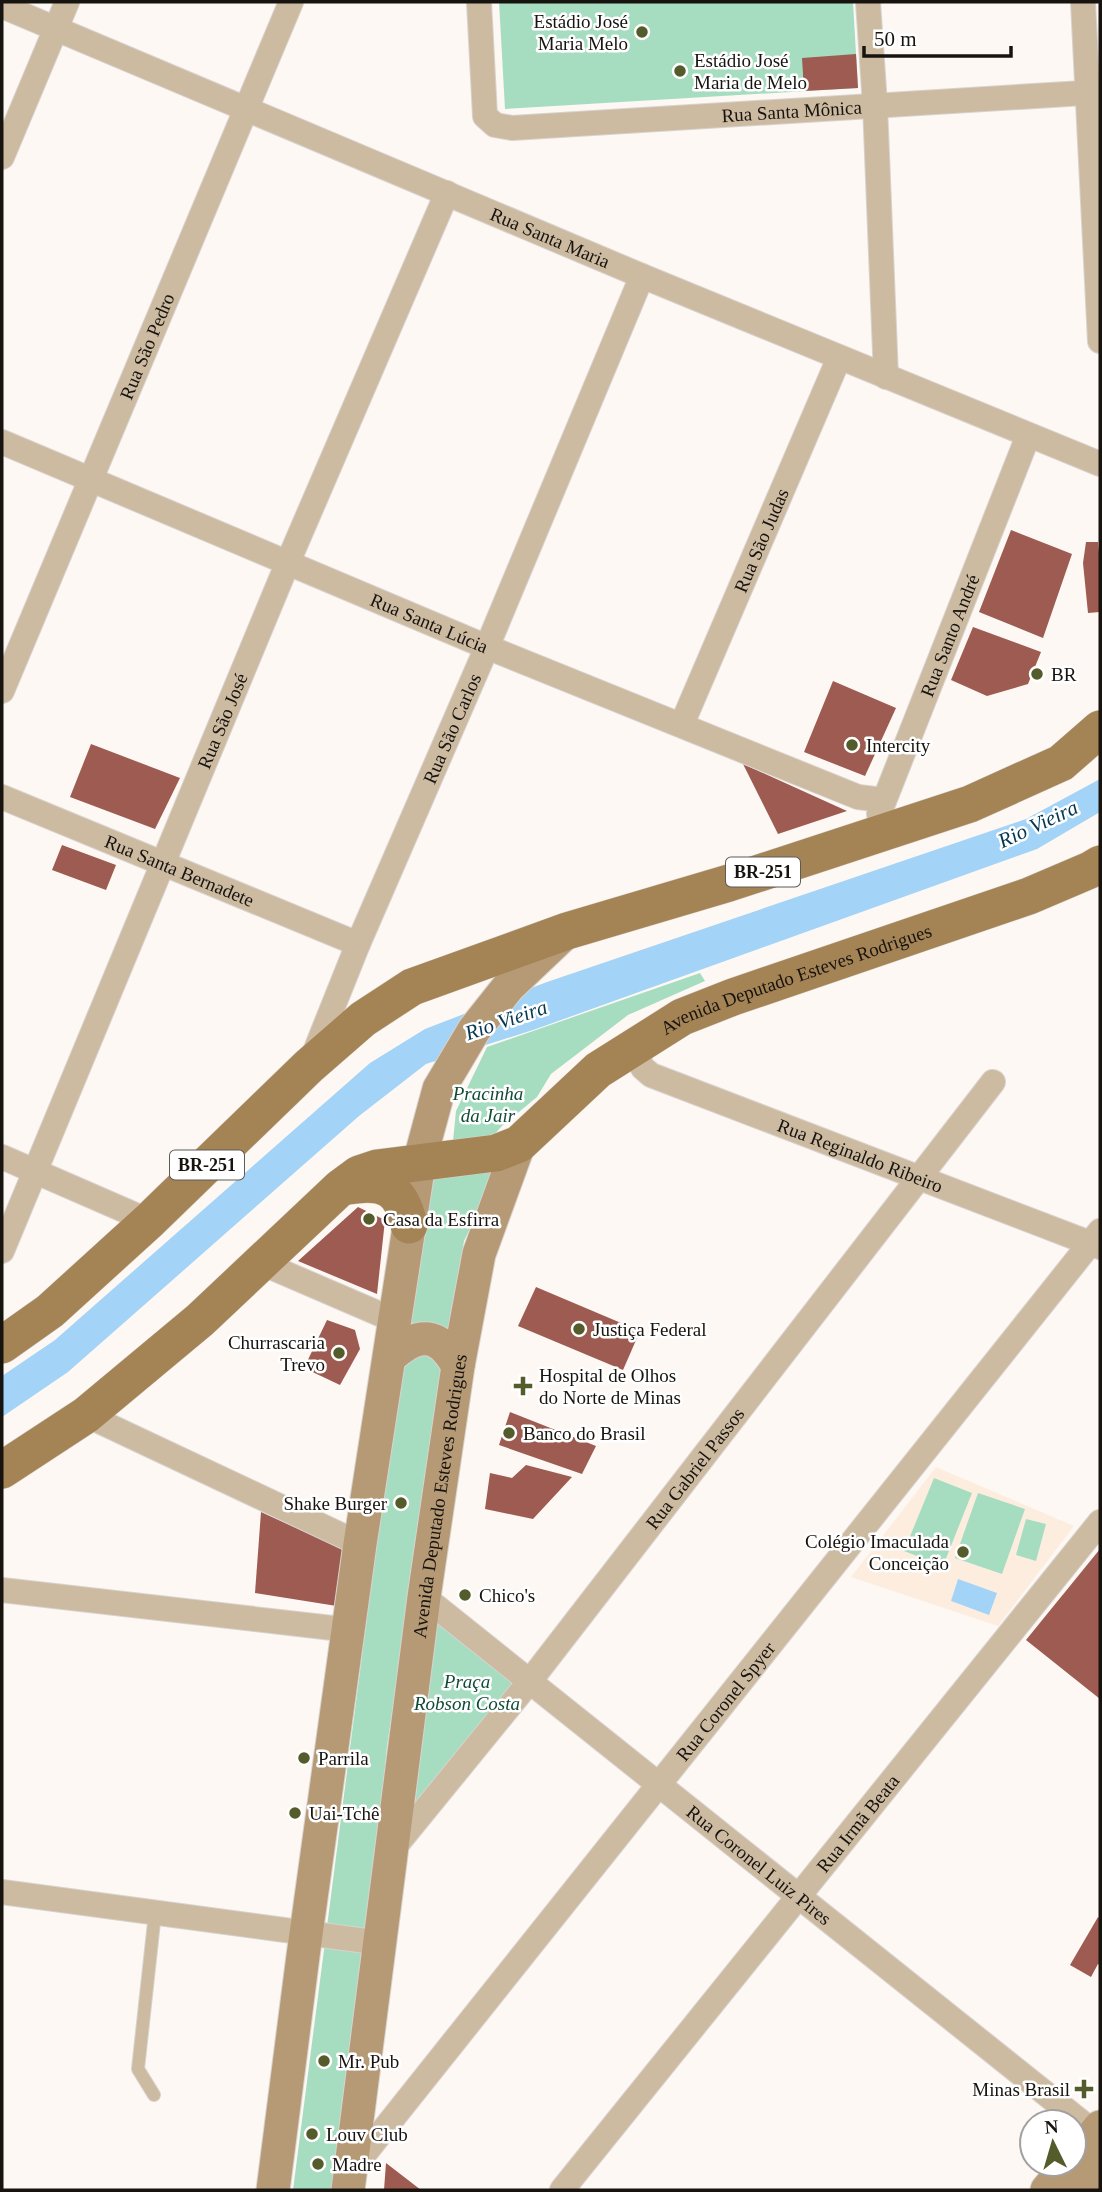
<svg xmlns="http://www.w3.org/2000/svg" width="1102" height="2192" font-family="Georgia,serif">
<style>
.built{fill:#fdeddf}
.green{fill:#a6ddc1}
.water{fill:#a3d3f6}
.building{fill:#9d5b51}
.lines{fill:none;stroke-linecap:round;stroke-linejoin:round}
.lane-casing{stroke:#d8d3cf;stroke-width:14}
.street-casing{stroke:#d8d3cf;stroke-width:26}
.secondary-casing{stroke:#d8d3cf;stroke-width:35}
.primary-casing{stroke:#d8d3cf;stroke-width:38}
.lane{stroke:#ccbaa1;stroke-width:12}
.street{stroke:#ccbaa1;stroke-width:24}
.secondary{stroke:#b59a75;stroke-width:33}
.primary{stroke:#a48355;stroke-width:37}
.poi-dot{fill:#555c2b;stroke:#fff;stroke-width:2.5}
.labels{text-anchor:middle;stroke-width:5;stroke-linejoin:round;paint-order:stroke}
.shield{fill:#fff;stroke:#5d5a57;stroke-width:2}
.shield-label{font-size:18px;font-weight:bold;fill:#17130f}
.poi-label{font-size:19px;fill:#17130f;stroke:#fff;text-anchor:start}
.street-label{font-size:19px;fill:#17130f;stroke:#fff}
.park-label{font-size:19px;font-style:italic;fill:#114b35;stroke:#fff}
.water-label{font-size:21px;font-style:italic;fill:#043753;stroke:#fff}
</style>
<rect width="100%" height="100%" fill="#fdf8f3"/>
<path class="built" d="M936,1467L1074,1526L998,1626L851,1577Z"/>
<g class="green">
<path d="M499,2H853L858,88L505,109Z"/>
<path d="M700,973L705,981L628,1015L551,1074L537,1097L502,1126L484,1146L453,1141L456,1111L487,1047Z"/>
<path d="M505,1156L464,1241L387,1746L371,1920L339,2190H293L396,1392L430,1171Z"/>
<path d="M934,1478L972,1493L943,1566L904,1551Z"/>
<path d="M978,1493L1025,1509L1002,1574L955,1558Z"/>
<path d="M1026,1519L1046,1524L1036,1561L1016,1555Z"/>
<path d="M437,1617L523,1685L414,1812Z"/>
</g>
<g class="water">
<path d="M1100,779V812L1037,849L536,1029L426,1064L359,1116L68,1372L2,1417V1376L55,1340L370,1063L425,1029L547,982L1026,819Z"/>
<path d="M958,1579L997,1593L989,1615L951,1601Z"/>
</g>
<g class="building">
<path d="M856,54L858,88L804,91L802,58Z"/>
<path d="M1011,530L1072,554L1043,638L979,612Z"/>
<path d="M1086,542H1098L1100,564V612L1088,613L1083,563Z"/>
<path d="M973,627L1041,652L1028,684L987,696L951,680Z"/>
<path d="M833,681L896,708L865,776L804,752Z"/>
<path d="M91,744L180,778L155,829L70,797Z"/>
<path d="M743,764L847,811L778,834Z"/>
<path d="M62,845L116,865L106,890L52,870Z"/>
<path d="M358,1207L385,1220L377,1294L298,1261Z"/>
<path d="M536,1287L640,1331L623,1370L518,1326Z"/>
<path d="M327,1320L355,1330L360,1349L340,1385L304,1368Z"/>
<path d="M510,1412L596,1446L582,1474L499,1445Z"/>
<path d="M526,1465L572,1477L533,1519L485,1509L490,1473L512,1478Z"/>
<path d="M261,1512L352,1553L343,1607L255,1593Z"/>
<path d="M1100,1549V1699L1026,1640Z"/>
<path d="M1098,1917L1100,1919V1965L1098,1964L1091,1977L1070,1965Z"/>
<path d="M386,2163L421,2190H384Z"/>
</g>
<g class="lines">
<g class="lane-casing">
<path id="lane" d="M154,2095L138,2069L155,1913"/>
</g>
<g class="street-casing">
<g id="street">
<path id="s1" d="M479,2L485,116L495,125L512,128L1100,92"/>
<path d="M868,2L875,105L886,377"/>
<path d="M1083,2L1100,341"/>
<path id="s2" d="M2,6L642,276L1100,464"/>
<path d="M2,157L67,2"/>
<path id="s3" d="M2,442L487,647L858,797L883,800"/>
<path id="s4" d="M2,691L291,2"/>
<path id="s5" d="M682,724L839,358"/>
<path id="s6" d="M2,797L358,944"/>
<path id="s7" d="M879,814L1028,436"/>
<path id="s8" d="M631,1047L643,1068L651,1075L1100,1247"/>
<path id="s9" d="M312,1059L358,944L487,647L642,276"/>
<path d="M2,1157L149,1221"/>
<path id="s10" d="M2,1251L288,562L447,193"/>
<path d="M259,1262L396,1321"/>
<path d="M86,1415L360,1544"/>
<path d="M2,1590L350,1630"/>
<path id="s11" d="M424,1597L1100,2137"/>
<path id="s12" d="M393,1849L530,1681L993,1082"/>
<path d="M2,1892L381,1943"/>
<path id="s13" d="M350,2172L1100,1231"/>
<path id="s14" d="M562,2190L1100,1522"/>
</g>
</g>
<g class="secondary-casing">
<g id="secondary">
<path d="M391,1356C419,1331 439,1332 458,1366"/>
<path d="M1074,2159L1100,2127"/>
<path d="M273,2190L303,1956L360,1544L419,1163L439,1089L474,1030L509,986L567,931"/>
<path id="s15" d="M348,2190L424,1597L458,1366L479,1254L519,1144"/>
<path d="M1047,2190L1069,2164"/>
<path d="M1084,2190L1100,2171"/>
</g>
</g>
<g class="primary-casing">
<g id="primary">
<path d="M348,1186C385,1180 401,1188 409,1225"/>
<path d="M2,1345L50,1311L149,1221L309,1066L363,1019L412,987L567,931L729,883L970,804L1061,763L1100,729"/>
<path id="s16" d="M2,1470L86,1415L200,1320L340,1188L359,1174L377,1168L496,1153L519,1144L598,1070L682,1017L733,997L1029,896L1090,870L1100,864"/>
</g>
</g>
<use href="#lane" class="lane"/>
<use href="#street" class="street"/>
<use href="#secondary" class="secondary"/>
<use href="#primary" class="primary"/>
</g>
<g class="poi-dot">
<circle cx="642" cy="32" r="7"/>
<circle cx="680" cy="71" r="7"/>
<circle cx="1037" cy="674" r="7"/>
<circle cx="852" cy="745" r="7"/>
<circle cx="369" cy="1219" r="7"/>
<circle cx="579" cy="1329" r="7"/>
<circle cx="339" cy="1353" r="7"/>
<path d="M519.5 1375.5h7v7h7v7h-7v7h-7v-7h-7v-7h7z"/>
<circle cx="509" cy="1433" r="7"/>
<circle cx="401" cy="1503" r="7"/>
<circle cx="963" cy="1552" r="7"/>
<circle cx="465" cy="1595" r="7"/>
<circle cx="304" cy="1758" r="7"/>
<circle cx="295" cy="1813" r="7"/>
<circle cx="324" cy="2061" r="7"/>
<path d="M1080.5 2078.5h7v7h7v7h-7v7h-7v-7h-7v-7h7z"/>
<circle cx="312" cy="2134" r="7"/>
<circle cx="318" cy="2164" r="7"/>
</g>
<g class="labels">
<g class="shield">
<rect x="726" y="857.5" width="74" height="29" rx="5"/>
<rect x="170" y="1150.5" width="74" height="29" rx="5"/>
</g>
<g class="shield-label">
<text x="763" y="878">BR-251</text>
<text x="207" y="1171">BR-251</text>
</g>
<g class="poi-label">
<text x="628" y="28" text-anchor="end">Estádio José<tspan x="628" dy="22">Maria Melo</tspan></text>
<text x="694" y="67">Estádio José<tspan x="694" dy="22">Maria de Melo</tspan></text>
<text x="1051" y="681">BR</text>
<text x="866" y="752">Intercity</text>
<text x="383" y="1226">Casa da Esfirra</text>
<text x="593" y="1336">Justiça Federal</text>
<text x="325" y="1349" text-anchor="end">Churrascaria<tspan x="325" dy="22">Trevo</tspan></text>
<text x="539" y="1382">Hospital de Olhos<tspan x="539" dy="22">do Norte de Minas</tspan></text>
<text x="523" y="1440">Banco do Brasil</text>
<text x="387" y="1510" text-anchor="end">Shake Burger</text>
<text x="949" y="1548" text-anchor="end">Colégio Imaculada<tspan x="949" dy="22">Conceição</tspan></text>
<text x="479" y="1602">Chico's</text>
<text x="318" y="1765">Parrila</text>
<text x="309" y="1820">Uai-Tchê</text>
<text x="338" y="2068">Mr. Pub</text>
<text x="1070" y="2096" text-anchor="end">Minas Brasil</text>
<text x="326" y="2141">Louv Club</text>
<text x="332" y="2171">Madre</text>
</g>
<g class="street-label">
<text dy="7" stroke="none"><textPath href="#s1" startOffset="425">Rua Santa Mônica</textPath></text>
<text dy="7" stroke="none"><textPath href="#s2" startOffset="595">Rua Santa Maria</textPath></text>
<text dy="7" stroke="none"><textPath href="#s4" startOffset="374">Rua São Pedro</textPath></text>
<text dy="7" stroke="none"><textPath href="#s5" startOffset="200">Rua São Judas</textPath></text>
<text dy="7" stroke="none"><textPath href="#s3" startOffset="464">Rua Santa Lúcia</textPath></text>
<text dy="7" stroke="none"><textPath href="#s7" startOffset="192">Rua Santo André</textPath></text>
<text dy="7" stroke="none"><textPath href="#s10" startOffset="574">Rua São José</textPath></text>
<text dy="7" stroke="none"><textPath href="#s9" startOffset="359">Rua São Carlos</textPath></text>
<text dy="7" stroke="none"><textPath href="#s6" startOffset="192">Rua Santa Bernadete</textPath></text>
<text dy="7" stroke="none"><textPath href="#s16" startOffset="956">Avenida Deputado Esteves Rodrigues</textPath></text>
<text dy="7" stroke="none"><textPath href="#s8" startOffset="259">Rua Reginaldo Ribeiro</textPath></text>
<text dy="7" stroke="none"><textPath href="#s12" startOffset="486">Rua Gabriel Passos</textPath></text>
<text dy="7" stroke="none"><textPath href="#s15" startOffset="700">Avenida Deputado Esteves Rodrigues</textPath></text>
<text dy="7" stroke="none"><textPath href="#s13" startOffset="602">Rua Coronel Spyer</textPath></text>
<text dy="7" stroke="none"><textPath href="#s14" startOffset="471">Rua Irmã Beata</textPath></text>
<text dy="7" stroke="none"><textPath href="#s11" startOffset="429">Rua Coronel Luiz Pires</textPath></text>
</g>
<g class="park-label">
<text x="488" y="1100">Pracinha<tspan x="488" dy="22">da Jair</tspan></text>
<text x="467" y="1688">Praça<tspan x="467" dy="22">Robson Costa</tspan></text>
</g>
<g class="water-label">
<text transform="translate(1038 824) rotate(-25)" y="7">Rio Vieira</text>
<text transform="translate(506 1020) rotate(-19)" y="7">Rio Vieira</text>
</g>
</g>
<rect width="1102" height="2192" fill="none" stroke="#17130f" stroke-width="7"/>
<g transform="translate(1053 2143) rotate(355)"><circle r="33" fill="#ffffff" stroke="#a2a19f" stroke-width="2"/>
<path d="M0-5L12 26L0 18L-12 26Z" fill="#555c2b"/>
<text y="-10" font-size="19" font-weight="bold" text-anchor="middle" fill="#17130f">N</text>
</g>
<path d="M864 46v10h147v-10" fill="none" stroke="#17130f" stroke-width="3.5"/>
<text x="874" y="46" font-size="21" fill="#17130f" stroke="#ffffff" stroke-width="5" paint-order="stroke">50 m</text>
</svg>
